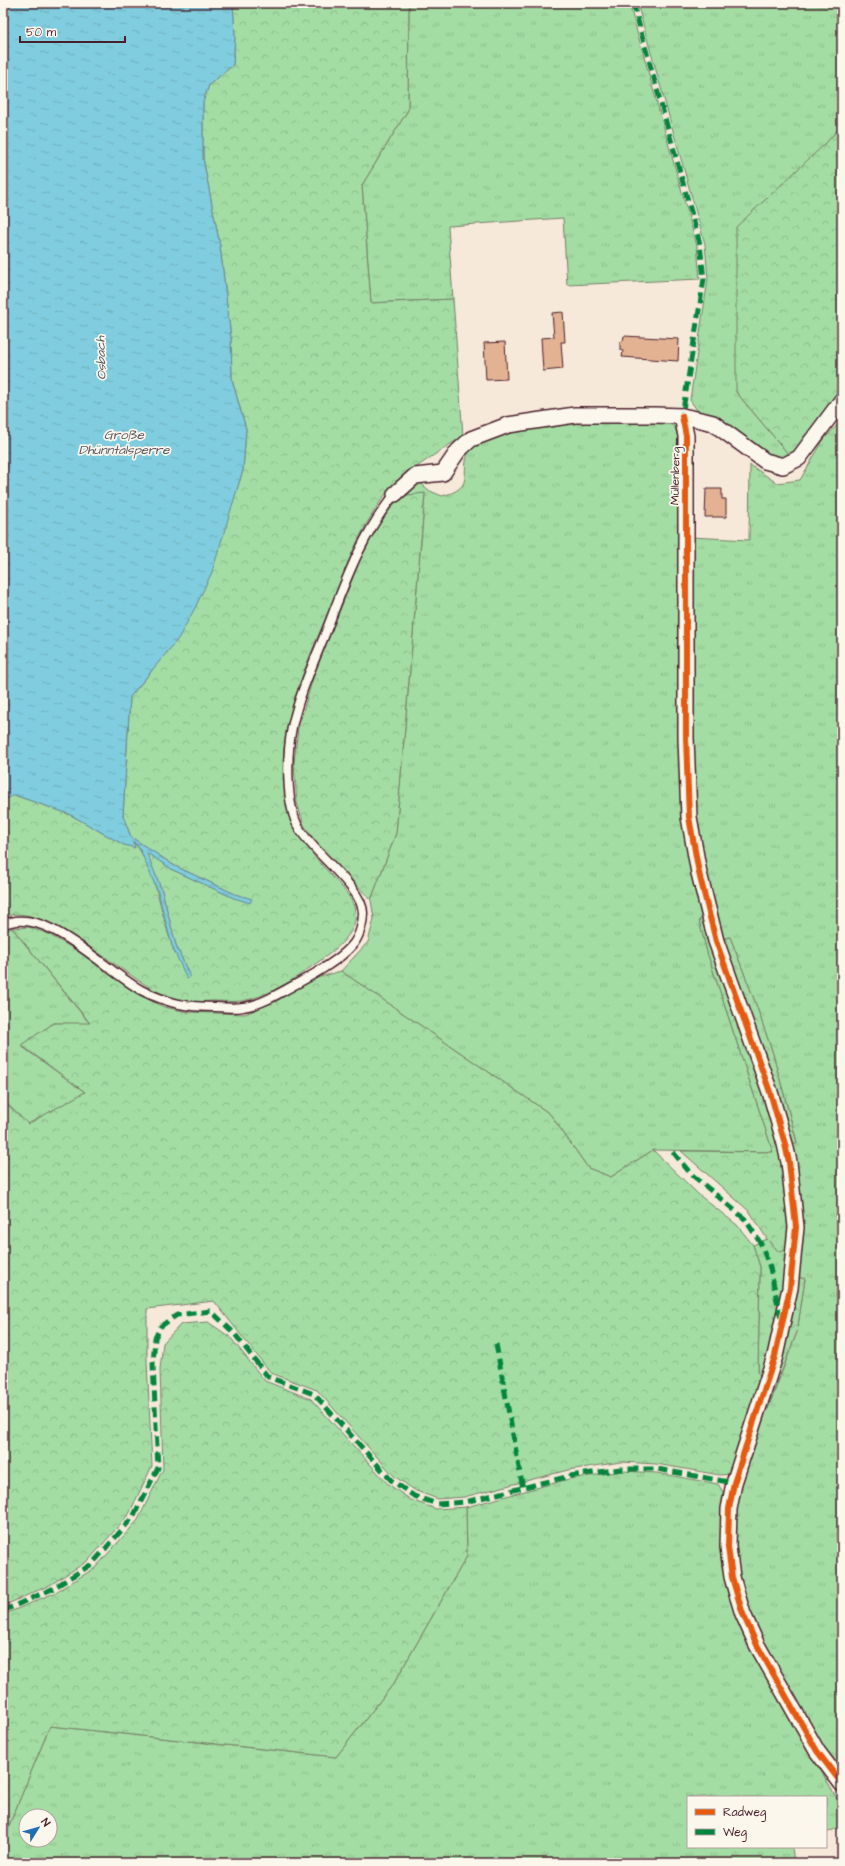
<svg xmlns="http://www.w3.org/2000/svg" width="845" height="1866" font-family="'Architects Daughter',sans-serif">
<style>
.grass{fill:url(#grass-tufts);stroke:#767e67;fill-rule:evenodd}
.forest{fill:url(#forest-crowns);stroke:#767e67}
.water{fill:url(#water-ripples);stroke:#6a8796}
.building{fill:#e2b293;stroke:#4a1f2b}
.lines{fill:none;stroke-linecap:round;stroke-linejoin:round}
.lane-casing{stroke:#4a1f2b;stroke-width:11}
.street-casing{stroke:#4a1f2b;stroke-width:18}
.lane{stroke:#fbf7ec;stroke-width:8}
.street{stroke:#fbf7ec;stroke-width:15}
.quiet{stroke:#00873e;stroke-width:5;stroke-dasharray:10 5;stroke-linecap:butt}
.cycleway-casing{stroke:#fbf7ec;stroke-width:8}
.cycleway{stroke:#e8590c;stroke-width:6}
.labels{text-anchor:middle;stroke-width:3.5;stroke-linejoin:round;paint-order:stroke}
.street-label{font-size:12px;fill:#4a1f2b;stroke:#fbf7ec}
.water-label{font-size:13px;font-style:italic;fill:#5a5361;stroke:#fbf7ec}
</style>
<defs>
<pattern id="grass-tufts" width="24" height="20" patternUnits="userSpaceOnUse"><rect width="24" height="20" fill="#a3dda3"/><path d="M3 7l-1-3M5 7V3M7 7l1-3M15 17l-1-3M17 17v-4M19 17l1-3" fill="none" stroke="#8ebd8c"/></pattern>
<pattern id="forest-crowns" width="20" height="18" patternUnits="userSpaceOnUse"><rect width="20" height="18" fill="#a3dda3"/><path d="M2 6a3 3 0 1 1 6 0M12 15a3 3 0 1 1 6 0" fill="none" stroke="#8ebd8c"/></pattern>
<pattern id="water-ripples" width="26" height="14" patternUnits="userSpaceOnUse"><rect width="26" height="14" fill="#7fcdde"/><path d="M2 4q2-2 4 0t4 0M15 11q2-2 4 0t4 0" fill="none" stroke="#6fb0bf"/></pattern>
</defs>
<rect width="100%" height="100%" fill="#f6e9da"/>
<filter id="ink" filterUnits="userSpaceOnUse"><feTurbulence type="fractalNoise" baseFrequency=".025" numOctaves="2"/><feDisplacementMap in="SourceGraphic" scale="8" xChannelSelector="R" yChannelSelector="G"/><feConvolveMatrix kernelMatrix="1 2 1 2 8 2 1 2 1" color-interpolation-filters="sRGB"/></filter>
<g filter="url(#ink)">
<g class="grass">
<path d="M409,3H629L697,246L700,279L567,285L563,218L448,226L453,299L371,303L362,185L408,110Z"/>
<path d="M637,3H842V125L827,142L736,392L790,456L778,460L761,452L699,413L690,400L708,279L705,244Z"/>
<path d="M842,420V1774L838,1773L772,1657L748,1610L739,1583L735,1551L738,1497L741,1480L764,1408L768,1409L797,1332L805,1279L797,1277C797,1233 803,1186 791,1143L797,1142L773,1054L754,999L730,937L722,939L713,904L697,827L693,774L691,537L749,540L750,465L777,483L800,480L824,439Z"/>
<path d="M597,421L669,423L675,427L678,437L679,572L704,919L699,920L707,952L773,1152L653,1150L611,1177L588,1168L550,1114L341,971L368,942L374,919L371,900L396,833L425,494L400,496L418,481L430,491L442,496C477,487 459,473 469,451C495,429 563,423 597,421Z"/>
<path d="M12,928L90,1024L54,1023L21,1046L85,1092L28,1125L3,1100V932Z"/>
<path d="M767,1239L779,1252L788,1247L782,1301L762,1380L758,1373L760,1267L753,1245Z"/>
<path d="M623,1471L657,1473L718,1484L723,1492V1547L750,1648L842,1807V1826L826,1833V1797H688V1847H792L794,1863H3V1840L50,1726L336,1757L394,1683L467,1556L466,1507L569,1479ZM26,1816H50V1840H26Z"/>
</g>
<g class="forest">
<path d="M233,3H409L408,110L362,185L371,303L453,299L463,436C443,449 424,461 406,475C400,480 392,484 388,491C358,530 342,577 324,622C310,655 296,689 288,724C282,747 282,783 287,806C294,835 312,854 331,875C339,884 351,895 354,907C363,934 327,956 308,969C289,983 266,997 242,1001C233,1002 222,1001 213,1001C198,1002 184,1002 170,997C129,984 41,895 3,918V801L14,795L69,814L124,845L135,847L132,840C156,866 160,913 172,945C176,956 184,967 190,977L176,945L162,891L146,852L173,870L234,898L251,899L235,894L175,866L131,837L123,816L130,697L151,672L228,517L243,470L246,429L232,380L231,338L220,246L203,158V102L209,85L233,65L235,37Z"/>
<path d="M842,125V386L794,455L790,456L736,392V227L827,142Z"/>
<path d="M425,493L396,833L371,900L318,845L304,825L297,803L294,763L298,728L313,678L359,562L377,527L400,496Z"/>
<path d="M704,919L774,1124L789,1198L788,1247L785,1250L779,1252L767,1239L750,1212L681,1151L773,1152L707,952L699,920Z"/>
<path d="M29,927L46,933L78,951L137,994L164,1007L188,1012L245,1014L277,1001L313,979L341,971L550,1114L588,1168L611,1177L653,1150L699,1195L737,1225L753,1245L760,1267L758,1372L762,1380L730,1474L720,1475L656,1464L621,1462L568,1470L464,1497L438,1499L416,1491L394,1476L317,1390L271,1373L214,1301L147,1309V1360L152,1466L129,1514L89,1560L50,1585L3,1606V1100L28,1124L85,1092L21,1045L54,1023H90L12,928Z"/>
<path d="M730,937L754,999L773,1054L797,1143H792L722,939Z"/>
<path d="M797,1277L805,1279L797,1332L767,1409L764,1408Z"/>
<path d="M208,1322L230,1337L265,1381L311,1399L388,1484L411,1500L436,1509L466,1507L467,1556L394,1683L336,1757L50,1726L3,1840V1615L54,1593L95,1568L138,1520L163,1469L160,1369L163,1343L181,1324Z"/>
</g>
<path class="water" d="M3,3H233L235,37L233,65L209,85L203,102V158L220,246L231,338L232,380L246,429L243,470L212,572L195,608L178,639L130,697L123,816L131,837L175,866L235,894L252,899L250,903L234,898L173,870L147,853L162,891L176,945L190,977L187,979L172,946L158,892L139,847L133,841L135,848L124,845L69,814L14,795L3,801Z"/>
<g class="building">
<path d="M563,312L565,342H561L563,369L543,371L541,338L554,337L552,313Z"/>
<path d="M624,336L679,339L678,361L622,357L623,351L620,350V342L623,341Z"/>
<path d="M505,342L507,379L486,380L484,343Z"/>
<path d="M706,489H722V499H726V517H705Z"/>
</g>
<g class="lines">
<g class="lane-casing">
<path id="lane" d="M3,925C45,903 107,973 143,991C170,1004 186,1007 216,1007C225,1007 234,1009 243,1007C253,1006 267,1000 276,995C298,983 340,962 354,943C360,935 363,922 363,913C363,888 312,852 299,828C285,804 287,753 292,727C299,695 313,664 325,634C344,585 361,535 395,494"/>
</g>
<g class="street-casing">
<g id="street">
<path d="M682,416L686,436V738L689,817L699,873L716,941L770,1092L785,1144L789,1162L796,1227L790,1288L775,1356L734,1483L729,1509L728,1547L732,1577L736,1591L743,1614L757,1645L817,1751L842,1784"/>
<path d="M395,494L415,476L443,473L458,451L471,439L508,425L575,415H655L682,416L701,420L713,423L765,461L783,466L799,458L842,400"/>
</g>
</g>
<use href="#lane" class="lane"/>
<use href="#street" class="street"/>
<g class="quiet">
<path d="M633,3L700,244L704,279L682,416"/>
<path d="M673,1152L691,1174L745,1219L761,1244L770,1268L781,1319"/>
<path d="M496,1344L523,1489"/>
<path d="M3,1611L52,1589L92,1564L133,1517L158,1468L153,1364L155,1338L161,1326L177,1315L211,1311L234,1333L268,1377L314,1394L391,1480L414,1496L437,1504L465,1502L570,1476L621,1469H657L734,1483"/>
</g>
<g class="cycleway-casing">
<path id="cycleway" d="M682,416L686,436V738L689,817L699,873L716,941L770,1092L785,1144L789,1162L796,1227L790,1288L775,1356L734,1483L729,1509L728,1547L732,1577L736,1591L743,1614L757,1645L817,1751L842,1784"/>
</g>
<use href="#cycleway" class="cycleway"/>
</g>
</g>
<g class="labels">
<g class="street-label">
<text transform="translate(675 476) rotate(-89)" y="4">Müllenberg</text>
</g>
<g class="water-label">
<text transform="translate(100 358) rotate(-92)" y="5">Osbach</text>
<text x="124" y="439">Große<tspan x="124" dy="15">Dhünntalsperre</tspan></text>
</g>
</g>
<rect width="845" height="1866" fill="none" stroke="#fbf7ec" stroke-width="16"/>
<rect x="8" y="8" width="829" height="1850" fill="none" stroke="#4a1f2b" stroke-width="1.5" filter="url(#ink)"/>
<rect x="687" y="1796" width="140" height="52" fill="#fbf7ec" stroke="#b4a19f"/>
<rect x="695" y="1809" width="20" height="6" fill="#e8590c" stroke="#b4a19f"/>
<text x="723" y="1816" font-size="12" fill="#4a1f2b">Radweg</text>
<rect x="695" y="1829" width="20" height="6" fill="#00873e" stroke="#b4a19f"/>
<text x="723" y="1836" font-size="12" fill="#4a1f2b">Weg</text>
<g transform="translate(38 1828) rotate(53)"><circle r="19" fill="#fbf7ec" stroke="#b4a19f"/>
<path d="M0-3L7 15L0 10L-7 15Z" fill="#1f6fb2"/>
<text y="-6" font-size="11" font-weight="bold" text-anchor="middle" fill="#4a1f2b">N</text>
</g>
<path d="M20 36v6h105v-6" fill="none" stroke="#4a1f2b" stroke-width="2"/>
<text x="26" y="36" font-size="12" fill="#4a1f2b" stroke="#fbf7ec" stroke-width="3" paint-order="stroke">50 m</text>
</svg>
